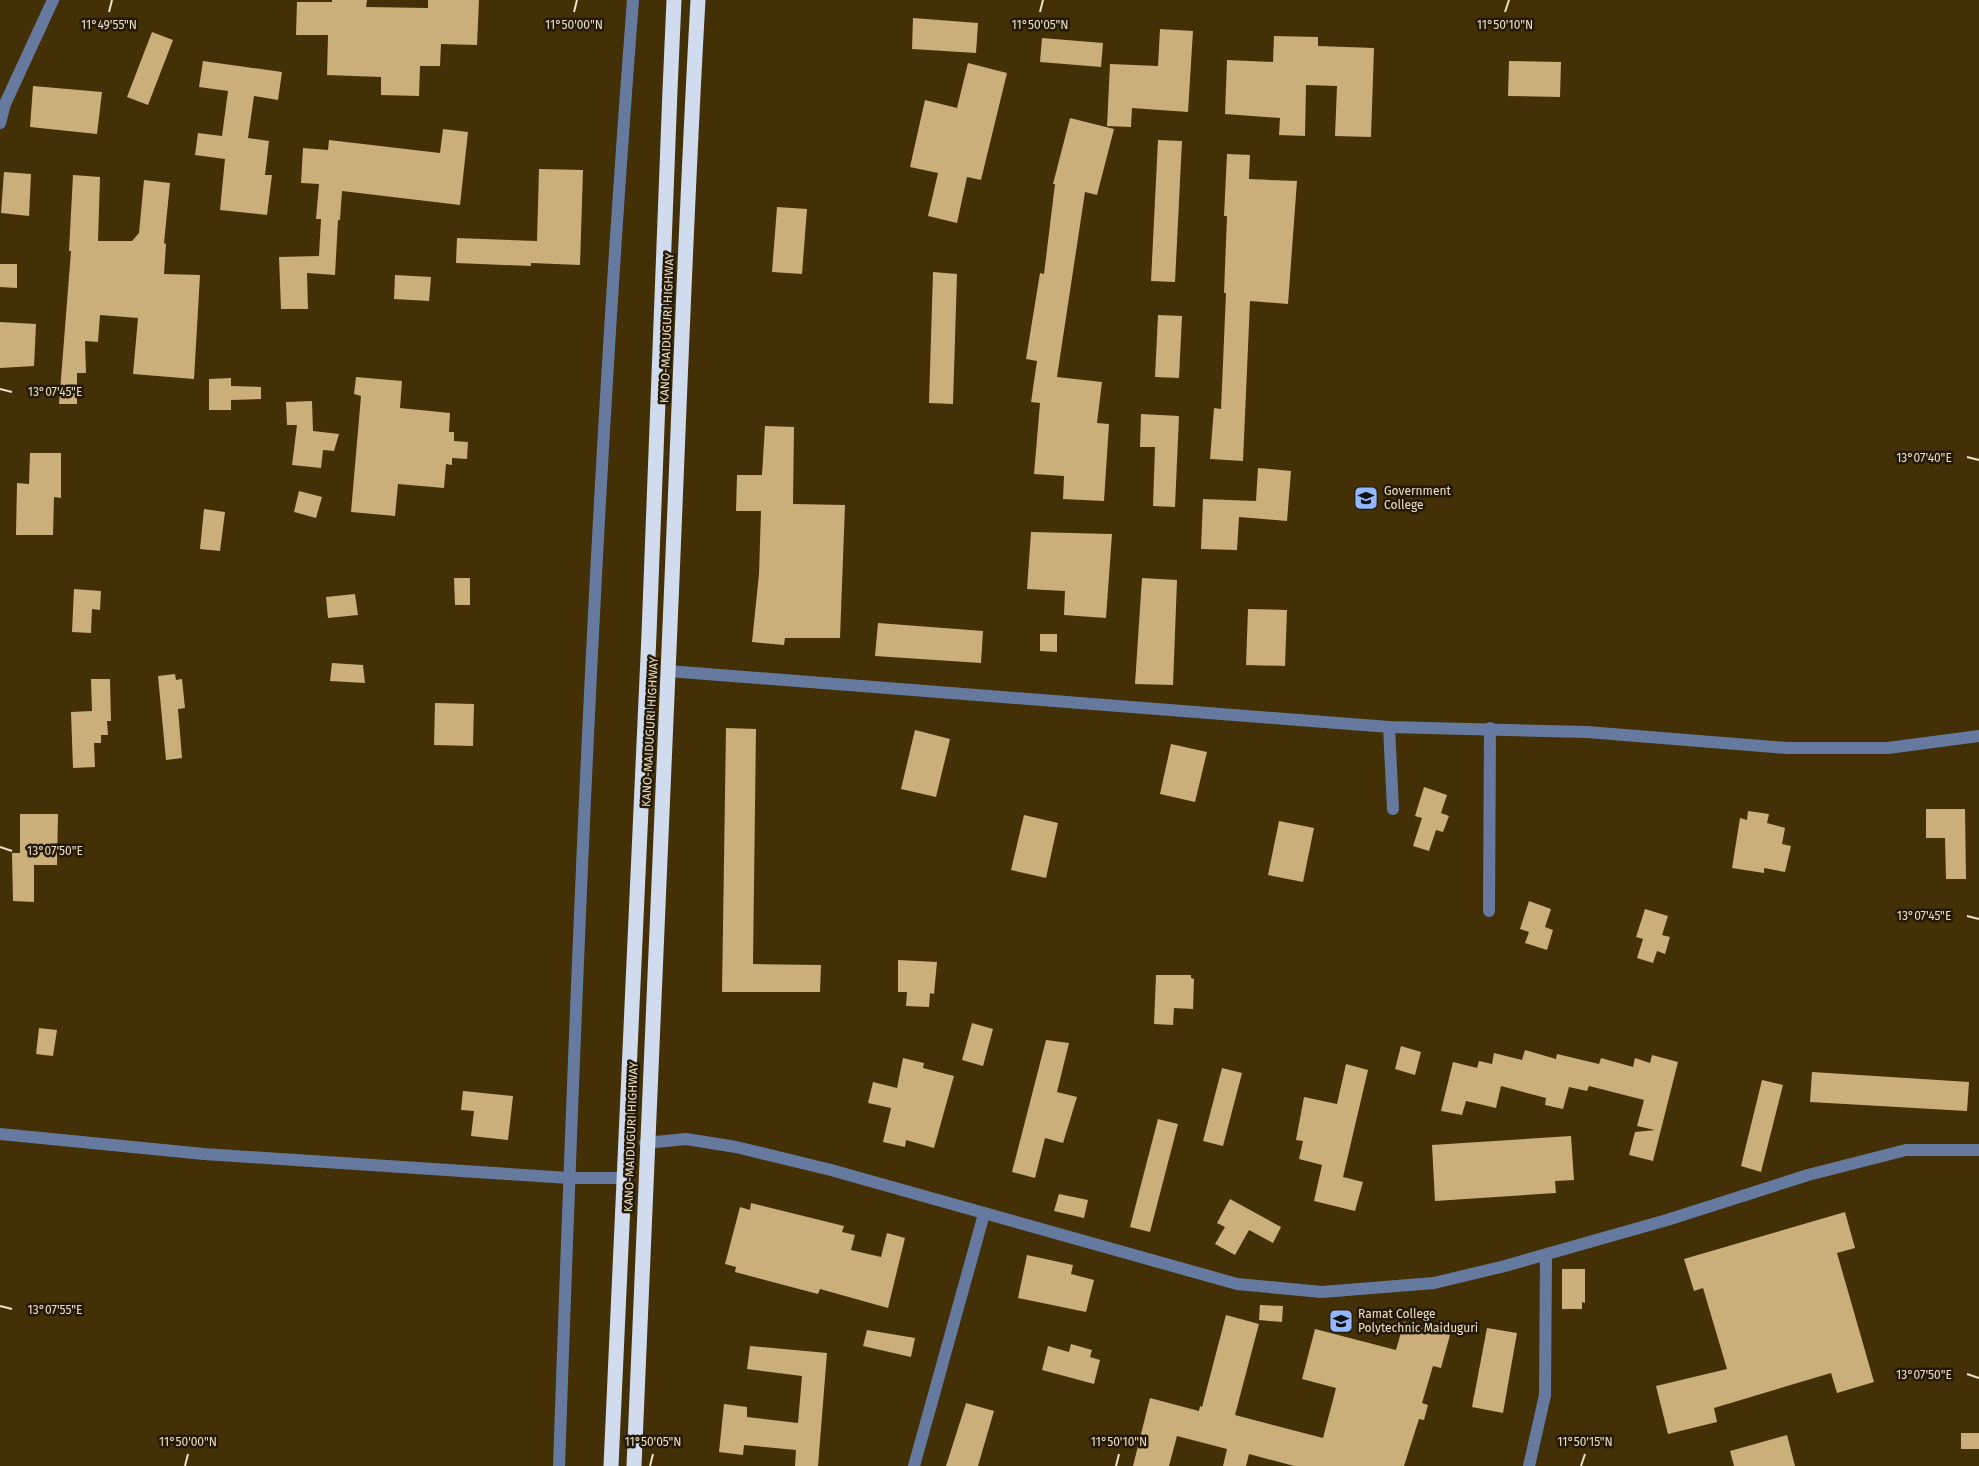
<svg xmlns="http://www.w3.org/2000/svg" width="1979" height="1466" font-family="'Fira Sans',sans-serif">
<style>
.building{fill:#cbaf7b}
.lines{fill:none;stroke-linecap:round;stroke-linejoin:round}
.minor{stroke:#667aa0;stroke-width:12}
.highway{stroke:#d1dbee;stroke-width:15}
.ticks{fill:none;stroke:#eee0c6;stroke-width:2}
.labels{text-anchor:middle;stroke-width:5;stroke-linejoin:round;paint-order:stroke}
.street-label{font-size:12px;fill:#eee0c6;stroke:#241905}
.poi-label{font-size:12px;fill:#eee0c6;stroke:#241905;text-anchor:start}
.ticks-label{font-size:12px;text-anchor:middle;fill:#eee0c6;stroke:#241905;stroke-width:5;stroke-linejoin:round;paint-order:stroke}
</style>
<rect width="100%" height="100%" fill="#433007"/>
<g class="building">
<path d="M332,0H367L366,7L428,8V0H479L477,45L441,44L440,66H420L419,96L381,95V77L327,75L328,35H296L297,2H332Z"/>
<path d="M913,18L978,23L976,53L912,49Z"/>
<path d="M1160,29L1193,31L1188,112L1132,108L1131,127L1107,126L1110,64L1158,66Z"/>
<path d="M152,32L173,40L148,105L127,97Z"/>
<path d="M1274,36L1318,37V46L1374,48L1371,137L1335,136L1337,86L1306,85L1305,136L1279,135L1280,118L1225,114L1227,60L1273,62Z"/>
<path d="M1042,38L1103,43L1101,67L1040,62Z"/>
<path d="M203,61L282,72L278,100L254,96L248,138L269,141L265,175H272L267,215L220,210L225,159L195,155L198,133L222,136L228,91L199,87Z"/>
<path d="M1509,61L1561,62L1560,97L1508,96Z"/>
<path d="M968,63L1007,73L981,180L967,177L957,223L928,216L938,173L910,167L925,100L957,108Z"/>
<path d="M33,86L102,92L97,134L30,127Z"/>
<path d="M1070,118L1114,129L1097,195L1085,192L1057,377L1102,382L1097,423L1109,424L1104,501L1063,499L1064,476L1034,474L1040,403L1031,402L1037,361L1026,359L1040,273L1044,274L1055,184H1053Z"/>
<path d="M443,129L468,132L460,205L342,191L340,220H338L335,275L307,273L308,309H281L279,257L319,256L321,219H316L319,184L301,183L303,148L328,150L329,140L440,153Z"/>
<path d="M1158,140L1182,141L1175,282L1151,281Z"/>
<path d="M1227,154L1250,155L1249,179L1297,181L1288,304L1250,301L1243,461L1210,459L1214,408L1221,409L1226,293H1224L1227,216H1224Z"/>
<path d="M539,169L583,170L580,265L531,263V266L456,263L457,238L537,241Z"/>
<path d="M4,172L31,174L29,216L1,213Z"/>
<path d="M73,175L100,177L98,241H132L139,233L144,180L170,183L164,243L166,244L164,274L200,275L194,379L133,374L138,318L100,315L98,342L85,341L86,373H77V404H59L71,251H69Z"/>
<path d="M777,207L807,209L802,274L772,272Z"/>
<path d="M0,264H17V288L0,287Z"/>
<path d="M933,272L957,274L953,404L929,403Z"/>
<path d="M395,275L431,277L429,301L394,299Z"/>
<path d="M1158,315L1182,316L1179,378L1155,377Z"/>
<path d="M0,322L36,324L34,366L0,368Z"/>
<path d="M356,377L402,381L400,408L450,413L449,432H454V441L468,442L467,459L452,458V465L446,464L444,488L398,484L395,516L351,512L361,396L354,394Z"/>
<path d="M231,378V386L261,387V399L231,400V410H209V379Z"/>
<path d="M312,401L313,431L339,434L334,451L323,450L321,468L292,465L297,425H287L286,402Z"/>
<path d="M1141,414L1179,416L1175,507L1153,506L1155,447H1140Z"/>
<path d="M765,426L794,427L793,504L845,505L840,638H785L784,645L752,642L759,574L761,511H736L737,475H762Z"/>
<path d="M30,453H61V498L54,497L53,535H16L17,483L29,484Z"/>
<path d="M1258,468L1291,471L1287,521L1239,517L1237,550L1201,549L1203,499L1256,501Z"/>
<path d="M299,491L322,497L316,518L294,512Z"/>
<path d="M204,509L225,512L220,551L200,549Z"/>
<path d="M1031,532L1112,534L1106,618L1064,615L1065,591L1027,589Z"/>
<path d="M454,578H470V605H455Z"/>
<path d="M1142,578L1177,580L1173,685L1135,684Z"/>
<path d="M74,589L101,591L100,610L92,609L91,633L72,632Z"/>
<path d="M355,594L358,615L328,618L326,597Z"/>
<path d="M1248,609L1287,610L1285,666L1246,665Z"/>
<path d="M878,623L983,631L981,663L875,656Z"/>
<path d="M1040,634H1057V652L1040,651Z"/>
<path d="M332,663L363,665L365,683L330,681Z"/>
<path d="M175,674L176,680L182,679L185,708L178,709L182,758L166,760L158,676Z"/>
<path d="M91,679H110L111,721H107L108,735H101V743H94L95,767L73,768L71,712L92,711Z"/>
<path d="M435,703L474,704L473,746L434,745Z"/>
<path d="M726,728L756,729L753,964L821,965L820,992H722Z"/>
<path d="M915,730L950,739L936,797L901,789Z"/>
<path d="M1171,744L1207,752L1195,802L1160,794Z"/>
<path d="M1424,787L1447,795L1441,813L1449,816L1443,832L1436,830L1429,851L1413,846L1422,818L1415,816Z"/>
<path d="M1926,809H1965L1966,879H1946L1945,838H1926Z"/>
<path d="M1748,811L1769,814L1767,823L1785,828L1782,844L1791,846L1785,872L1764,868V873L1732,868L1740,818L1747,820Z"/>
<path d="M20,814H58L57,865H34V902L13,901L12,853H20Z"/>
<path d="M1024,815L1058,823L1046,878L1011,870Z"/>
<path d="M1279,821L1314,828L1303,882L1268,875Z"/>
<path d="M1529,901L1551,909L1545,927L1553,930L1547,950L1525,943L1529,932L1520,929Z"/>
<path d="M1645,909L1668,916L1662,935L1670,937L1665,954L1657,951L1653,963L1637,958L1643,939L1636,937Z"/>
<path d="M898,960L937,962L934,994L930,993L929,1007L906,1006L907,992H898Z"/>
<path d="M1156,975H1191V978L1194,979L1193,1009L1174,1008L1173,1025L1154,1024Z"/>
<path d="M972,1023L993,1029L983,1066L962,1060Z"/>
<path d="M39,1028L57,1030L53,1056L36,1054Z"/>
<path d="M1046,1040L1069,1043L1057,1092L1077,1097L1063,1143L1045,1138L1035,1178L1012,1172Z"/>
<path d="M1401,1046L1421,1052L1415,1075L1395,1069Z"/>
<path d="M1525,1050L1556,1059L1557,1054L1599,1064L1601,1058L1633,1067L1635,1058L1650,1063L1652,1055L1678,1062L1653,1161L1629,1155L1635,1132L1655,1130L1637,1126L1644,1100L1589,1086L1587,1091L1569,1087L1563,1109L1545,1105L1546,1098L1501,1086L1496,1108L1466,1101L1462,1115L1441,1111L1453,1062L1477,1068L1479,1061L1492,1064L1494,1053L1522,1060Z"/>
<path d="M903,1058L924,1063L923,1068L954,1076L934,1148L906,1140L905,1147L883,1142L891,1108L868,1103L873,1082L897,1088Z"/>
<path d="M1346,1064L1368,1070L1343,1177L1363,1182L1355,1211L1314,1201L1322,1165L1299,1159L1303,1141L1296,1140L1304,1097L1337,1104Z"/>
<path d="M1222,1068L1242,1073L1223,1146L1203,1141Z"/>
<path d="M1812,1072L1969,1082L1967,1111L1810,1102Z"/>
<path d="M1762,1080L1783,1085L1761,1172L1741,1166Z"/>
<path d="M463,1091L513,1096L508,1140L471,1136L474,1111L461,1110Z"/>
<path d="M1158,1119L1178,1124L1150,1232L1130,1227Z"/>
<path d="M1571,1136L1574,1180L1555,1181L1556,1193L1435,1201L1432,1145Z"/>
<path d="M1059,1194L1088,1200L1084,1218L1054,1211Z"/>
<path d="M1230,1199L1281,1227L1273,1243L1249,1230L1235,1255L1215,1244L1225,1227L1217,1223Z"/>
<path d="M751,1203L844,1226L842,1232L855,1235L851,1250L881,1257L887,1233L905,1238L888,1308L820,1289L818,1294L735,1272L736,1267L725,1264L740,1207L750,1210Z"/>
<path d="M1845,1212L1855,1248L1837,1253L1874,1382L1837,1393L1831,1373L1714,1408L1717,1422L1668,1434L1656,1386L1727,1369L1703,1288L1694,1291L1684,1259Z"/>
<path d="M1027,1255L1073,1265L1071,1274L1094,1280L1086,1312L1018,1298Z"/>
<path d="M1562,1269H1585V1303L1582,1302V1309H1562Z"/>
<path d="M1260,1305L1283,1306L1282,1322L1259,1320Z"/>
<path d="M1226,1315L1259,1324L1235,1415L1323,1438L1336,1388L1302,1379L1315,1329L1396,1350L1404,1322L1450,1335L1441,1368L1433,1366L1422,1403L1428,1405L1424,1420L1419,1419L1404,1466H1294L1249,1454L1246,1466H1223L1227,1449L1177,1436L1169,1466H1133L1150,1398L1199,1411L1200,1406L1202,1407Z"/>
<path d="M1487,1328L1517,1333L1503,1413L1472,1407Z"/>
<path d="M867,1330L915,1338L911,1357L863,1346Z"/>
<path d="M1071,1344L1092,1350L1090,1357L1100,1360L1094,1384L1042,1370L1048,1346L1069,1352Z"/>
<path d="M750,1346L827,1353L818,1466H795L796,1450L744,1445L743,1455L719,1452L724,1404L747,1407V1417L798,1423L802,1376L747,1369Z"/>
<path d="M966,1403L994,1411L978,1466H946Z"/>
<rect x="1961" y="1433" width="18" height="16"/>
<path d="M1787,1435L1795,1466H1734L1730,1451Z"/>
</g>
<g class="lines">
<g class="minor">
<path d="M0,123L5,104L53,0"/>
<path d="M668,671L1389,727L1587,732L1787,748H1888L1979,736"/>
<path d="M1389,727L1393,809"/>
<path d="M1489,911L1490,728"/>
<path d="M0,1134L204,1154L569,1178H622"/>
<path d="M645,1143L686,1139L736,1147L831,1170L1237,1284L1322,1292L1434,1283L1505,1266L1667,1220L1808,1175L1906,1150H1979"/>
<path d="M559,1466C576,977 595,488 633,0"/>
<path d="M914,1466L984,1214"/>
<path d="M1529,1466L1545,1395L1546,1255"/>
</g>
<g class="highway">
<path d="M611,1466C622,1188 637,911 649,634C659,422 664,211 674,0"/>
<path d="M634,1466C644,1186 657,906 670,626C679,417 686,209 698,0"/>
</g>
</g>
<path class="ticks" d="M109,12L112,0M574,12L577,0M1040,12L1043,0M1505,12L1509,0M0,389L12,392M1967,457L1979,460M0,847L12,851M1967,916L1979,919M0,1306L12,1309M1967,1374L1979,1378M185,1466L188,1454M650,1466L653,1454M1116,1466L1119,1454M1581,1466L1585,1454"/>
<defs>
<g id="school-square" transform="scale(1.25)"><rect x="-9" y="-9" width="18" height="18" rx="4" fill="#93b7fd" stroke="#241905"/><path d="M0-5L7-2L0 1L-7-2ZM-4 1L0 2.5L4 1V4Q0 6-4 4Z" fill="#111"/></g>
</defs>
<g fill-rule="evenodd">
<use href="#school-square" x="1366" y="498"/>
<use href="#school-square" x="1341" y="1321"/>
</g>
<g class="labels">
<g class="street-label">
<text transform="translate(667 328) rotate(-88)" y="4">KANO-MAIDUGURI HIGHWAY</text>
<text transform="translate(650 732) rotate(-87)" y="4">KANO-MAIDUGURI HIGHWAY</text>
<text transform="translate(631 1137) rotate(-88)" y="4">KANO-MAIDUGURI HIGHWAY</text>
</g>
<g class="poi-label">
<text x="1384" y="495">Government<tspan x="1384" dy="14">College</tspan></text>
<text x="1358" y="1318">Ramat College<tspan x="1358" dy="14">Polytechnic Maiduguri</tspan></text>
</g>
</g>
<g class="ticks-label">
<text x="109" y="29">11°49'55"N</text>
<text x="574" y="29">11°50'00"N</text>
<text x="1040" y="29">11°50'05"N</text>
<text x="1505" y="29">11°50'10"N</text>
<text x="55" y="396">13°07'45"E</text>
<text x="1924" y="462">13°07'40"E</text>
<text x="55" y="855">13°07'50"E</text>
<text x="1924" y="920">13°07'45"E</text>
<text x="55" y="1314">13°07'55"E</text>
<text x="1924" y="1379">13°07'50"E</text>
<text x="188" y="1446">11°50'00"N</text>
<text x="653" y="1446">11°50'05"N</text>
<text x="1119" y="1446">11°50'10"N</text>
<text x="1585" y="1446">11°50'15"N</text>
</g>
</svg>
